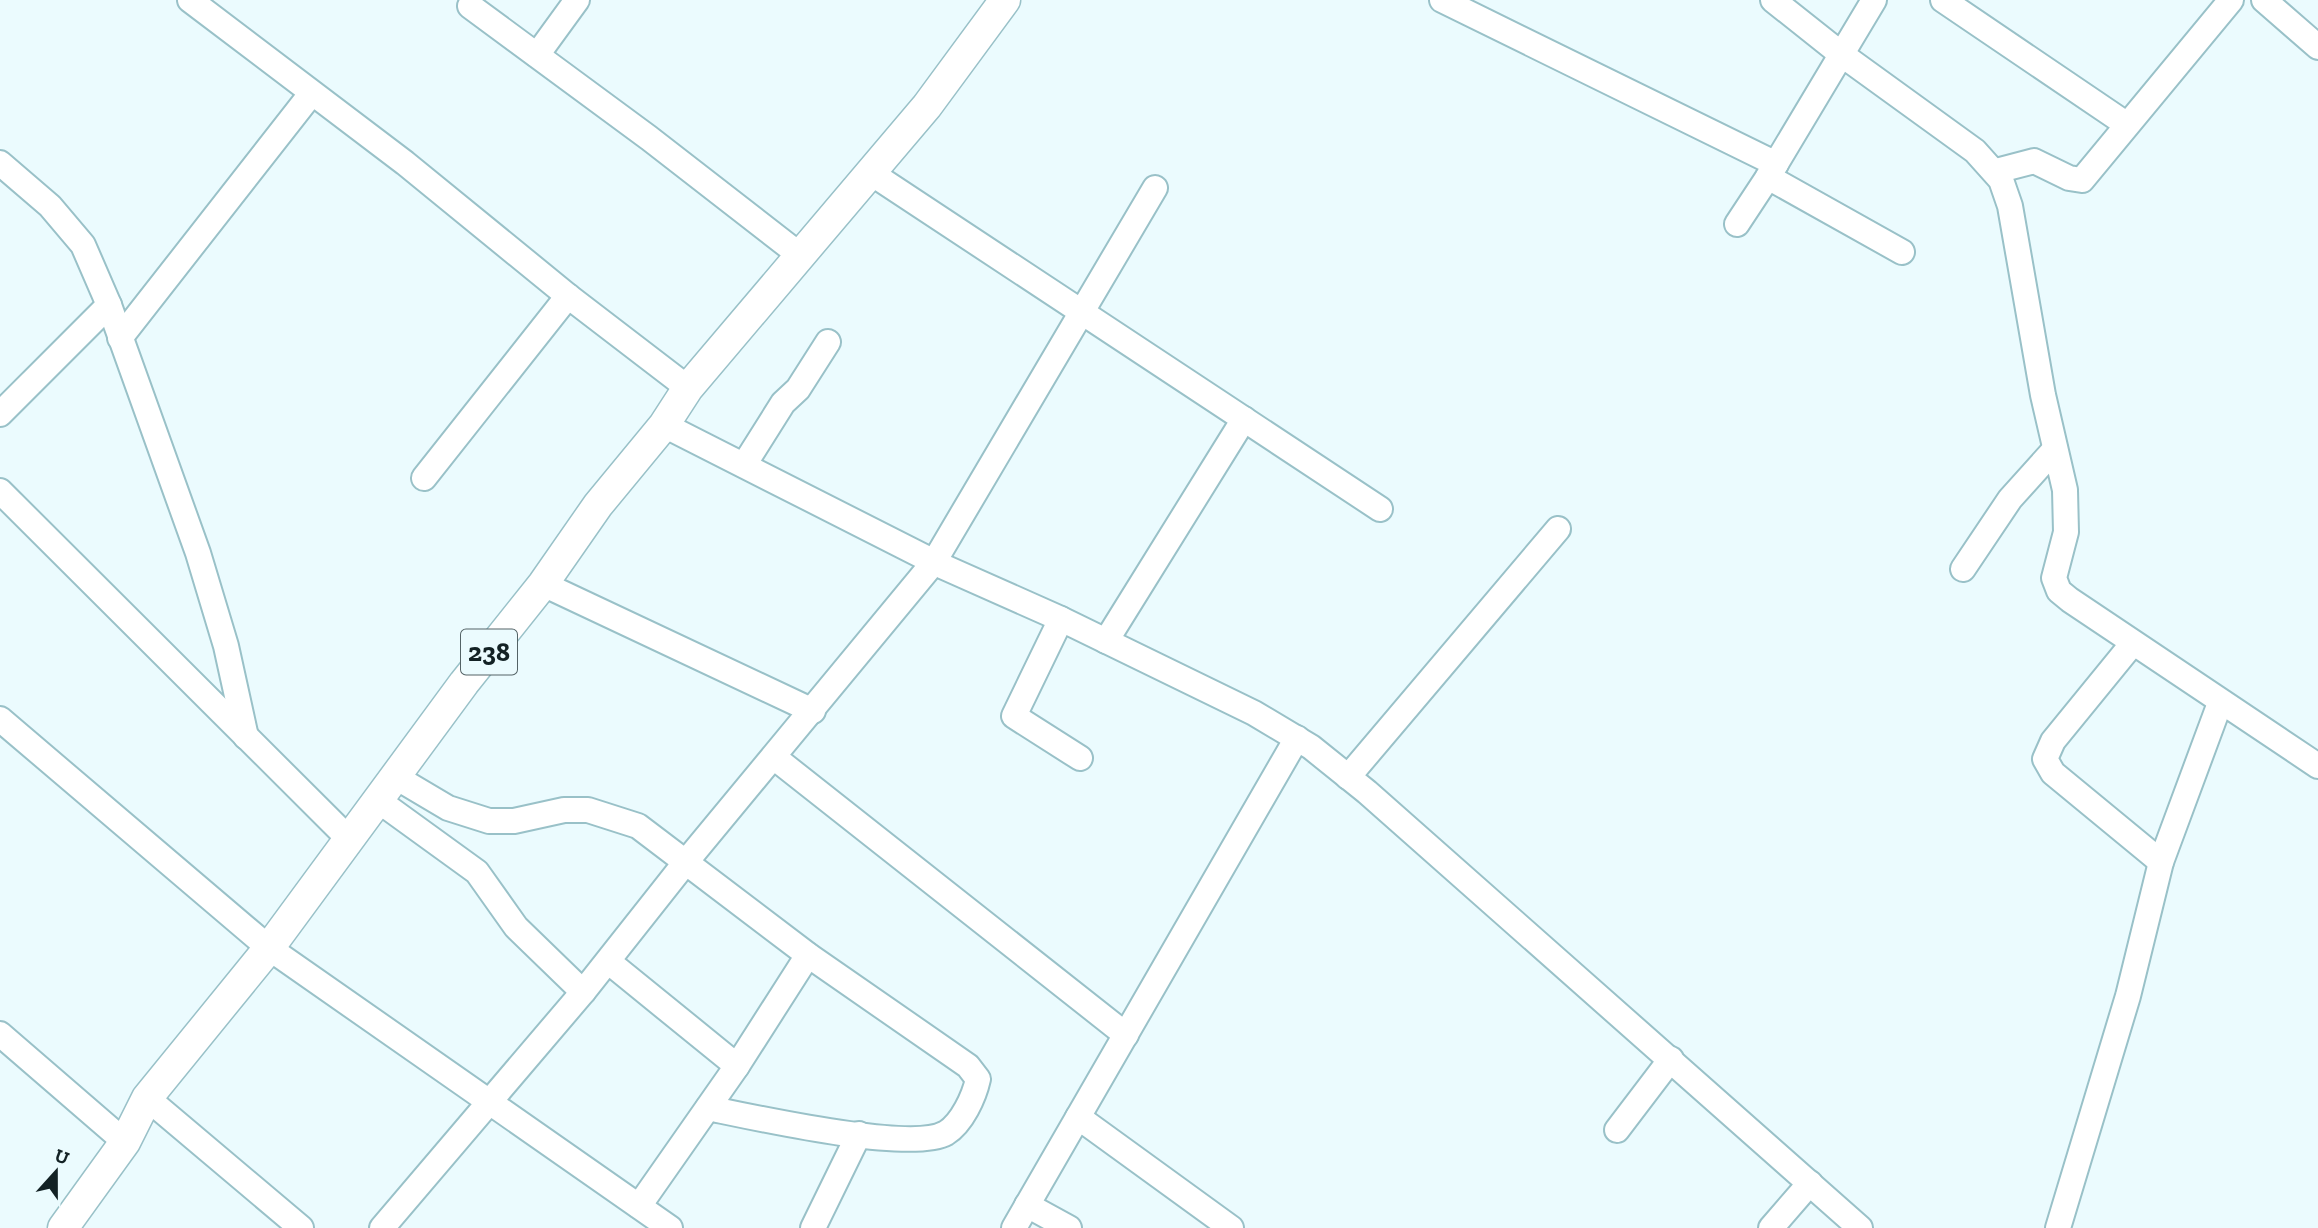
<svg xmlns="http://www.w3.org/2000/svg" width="2318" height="1228" font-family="'Zilla Slab',serif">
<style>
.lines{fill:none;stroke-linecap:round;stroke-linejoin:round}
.minor-casing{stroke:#99c1c8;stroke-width:28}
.major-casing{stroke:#99c1c8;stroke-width:33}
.minor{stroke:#fff;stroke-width:24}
.major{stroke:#fff;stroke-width:30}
.labels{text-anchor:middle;stroke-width:5;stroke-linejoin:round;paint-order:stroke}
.shield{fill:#ebfbfe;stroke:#546366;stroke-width:2}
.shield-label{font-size:26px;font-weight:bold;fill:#132225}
</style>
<rect width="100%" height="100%" fill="#ebfbfe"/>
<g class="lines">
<g class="minor-casing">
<g id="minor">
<path d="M190,0L405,163L568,296L688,388"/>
<path d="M1442,0L1776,164"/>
<path d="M1773,0L1841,54L1975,151L2001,180L2010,206L2043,395L2065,490L2066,532L2054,578L2059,591L2070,600L2318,766"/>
<path d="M1943,0L2126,124"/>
<path d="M2264,0L2318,47"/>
<path d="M470,6L649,138L801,256"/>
<path d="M537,55L577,0"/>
<path d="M0,163L50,206L83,245L109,305L198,553L226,646L246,737"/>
<path d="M1996,171L2034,161L2069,178L2082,180L2231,0"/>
<path d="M871,173L1380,509"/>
<path d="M1768,177L1874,0"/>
<path d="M1737,224L1768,177L1902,252"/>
<path d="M120,338L311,94"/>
<path d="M0,414L109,305"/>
<path d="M664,425L944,567L1061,619L1254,713L1311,747L1367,792L1860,1228"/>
<path d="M744,465L783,403L798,389L828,342"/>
<path d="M424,478L568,296"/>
<path d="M0,491L350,840"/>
<path d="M1963,569L2010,499L2055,449"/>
<path d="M543,584L813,711"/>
<path d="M1061,619L1014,716L1080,758"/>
<path d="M1106,641L1244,419"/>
<path d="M2133,643L2053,741L2045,759L2053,773L2161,862"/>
<path d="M0,719L269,948L670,1228"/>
<path d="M775,758L1126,1035"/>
<path d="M394,776L448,808L489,821H514L564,810H588L638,826L808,955L968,1066L978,1079C974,1097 962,1123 946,1133C911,1153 752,1117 708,1108"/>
<path d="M1348,777L1558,529"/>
<path d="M379,801L477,872L516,927L583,992"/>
<path d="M609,962L737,1066L639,1206"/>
<path d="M0,1034L125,1142"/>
<path d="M737,1066L808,955"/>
<path d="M147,1098L301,1228"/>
<path d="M1078,1117L1231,1228"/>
<path d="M1617,1130L1671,1059"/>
<path d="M1027,1205L1069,1228"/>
<path d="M382,1228L583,992L685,863L934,562L1155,188"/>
<path d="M813,1228L859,1134"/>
<path d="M1014,1228L1297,738"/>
<path d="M1771,1228L1810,1183"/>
<path d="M2058,1228L2128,996L2161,862L2220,703"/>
</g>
</g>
<g class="major-casing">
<path id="major" d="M63,1228L125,1142L147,1098L269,948L464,683L543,584L598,505L664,425L688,388L927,106L1005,0"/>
</g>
<use href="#minor" class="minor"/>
<use href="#major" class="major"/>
</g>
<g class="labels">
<rect class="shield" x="461" y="629.5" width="56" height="45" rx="5"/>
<g class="shield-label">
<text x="489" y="661">238</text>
</g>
</g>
<g transform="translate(56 1172) rotate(21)" stroke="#ebfbfe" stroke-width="5" paint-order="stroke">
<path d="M0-5L12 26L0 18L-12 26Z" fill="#132225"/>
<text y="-10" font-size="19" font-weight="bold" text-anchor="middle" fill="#132225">U</text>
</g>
</svg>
